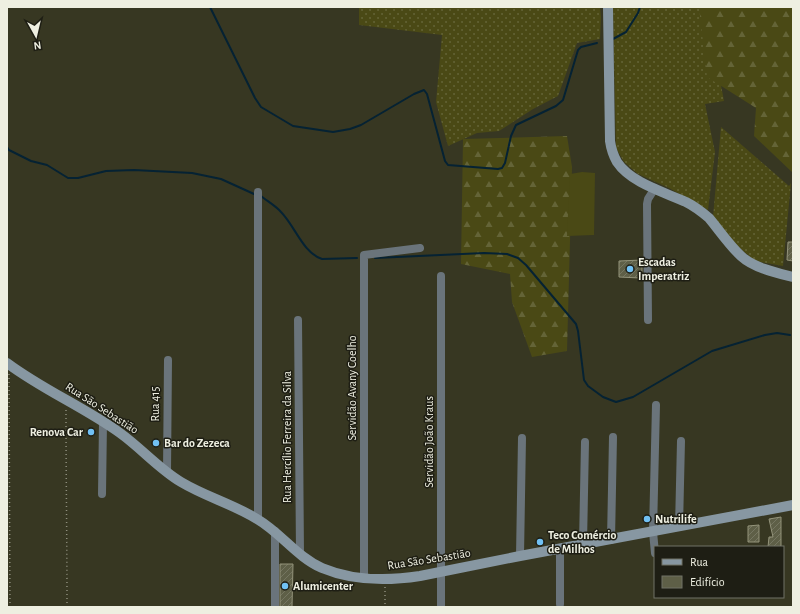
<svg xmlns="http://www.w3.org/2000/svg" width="800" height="614" font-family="'Alegreya Sans',sans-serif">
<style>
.grass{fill:url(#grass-dots)}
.forest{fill:url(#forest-firs)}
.garden{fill:#4a4915}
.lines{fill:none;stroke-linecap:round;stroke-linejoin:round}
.stream{stroke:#052233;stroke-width:2}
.building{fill:url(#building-hatch);stroke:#94947b}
.path{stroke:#8e8e7d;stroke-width:1.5;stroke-dasharray:1 3;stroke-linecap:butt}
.street{stroke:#6a747b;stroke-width:8}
.secondary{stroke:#8797a2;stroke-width:10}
.poi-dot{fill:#71c1f4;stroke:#1e1e14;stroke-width:1.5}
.labels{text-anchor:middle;stroke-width:3;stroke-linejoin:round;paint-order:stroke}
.poi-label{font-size:12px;font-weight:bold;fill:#eeefe1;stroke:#1e1e14;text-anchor:start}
.street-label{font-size:12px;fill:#eeefe1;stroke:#1e1e14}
</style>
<defs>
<pattern id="grass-dots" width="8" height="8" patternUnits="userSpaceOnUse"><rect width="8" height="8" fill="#4a4915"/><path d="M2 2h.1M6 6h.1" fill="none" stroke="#646437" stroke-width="1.8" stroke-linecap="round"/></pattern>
<pattern id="forest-firs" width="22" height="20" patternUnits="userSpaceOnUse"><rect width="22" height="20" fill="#4a4915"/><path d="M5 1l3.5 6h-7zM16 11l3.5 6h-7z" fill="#646437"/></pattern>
<pattern id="building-hatch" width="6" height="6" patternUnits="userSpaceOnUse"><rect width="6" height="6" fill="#5e5f47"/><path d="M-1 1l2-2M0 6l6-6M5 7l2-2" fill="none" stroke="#757661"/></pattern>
</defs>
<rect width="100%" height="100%" fill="#373722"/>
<g class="grass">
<path d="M359,7H600L601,17L600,39L577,43L558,96L533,109L499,131L477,133L448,146L436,102L442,35L359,25Z"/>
<path d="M613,7H706L724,101L705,104L715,152L708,210L669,188L638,174L624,162L616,148Z"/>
<path d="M721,127L789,186L791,183L783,266L755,261L733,242L713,217Z"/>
</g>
<g class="forest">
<path d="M699,7H793V173L754,136L756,108L707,77Z"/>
<path d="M567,136L572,167L567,351L532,357L512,302L510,274L461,264L463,139Z"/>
</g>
<path class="garden" d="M582,172L595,173L594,235L567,236L570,174Z"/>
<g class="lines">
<g class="stream">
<path d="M210,7L255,98L261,107L293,126L333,132L350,129L361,125L414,94L424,90L427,94L445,161L448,165L498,169L502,168L505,163L511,136L516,125L556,106L563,100L578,50L581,47L597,43"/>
<path d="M613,39L626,32L638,13L640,7"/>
<path d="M7,147L9,150L31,161L47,165L68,178H78L106,171L134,170L192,173L221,179L254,194"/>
<path d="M261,196C267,201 276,206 281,212C295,226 303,253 322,259L357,258"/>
<path d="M375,258L484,253L507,254L518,258L526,265L576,324L578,331L584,380L588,386L603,397L616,402L633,397L712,351L765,335L777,333L790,335"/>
</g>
</g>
<g class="building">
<path d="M788,242H793V261L787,260Z"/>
<path d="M642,260V271L640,278L619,277V261Z"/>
<path d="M781,517V547H768L769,537H773L769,519Z"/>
<path d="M759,525V542H748V526Z"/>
<path d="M280,564H293L292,607H280Z"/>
</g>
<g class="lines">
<g class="path">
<path d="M9,374L10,607"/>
<path d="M66,410C66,475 67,540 67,606"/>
<path d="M385,587V607"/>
</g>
<g class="street">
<path d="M298,320L300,553"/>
<path d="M648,320L647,204L648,199L655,188"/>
<path d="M167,472L168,360"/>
<path d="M102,494L103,422"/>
<path d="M258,519V192"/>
<path d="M679,527L681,441"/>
<path d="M275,531V607"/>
<path d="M611,540L613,437"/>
<path d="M583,544L585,442"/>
<path d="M560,549V604"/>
<path d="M655,553L653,532L656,405"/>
<path d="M520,556L522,438"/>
<path d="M364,578V255L420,248"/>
<path d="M441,607V276"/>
</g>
<g class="secondary">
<path d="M608,7L610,141C611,148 613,155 617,162C631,183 664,192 686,202C694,206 702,212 709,218C719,230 730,246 741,256C754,268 777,273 793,277"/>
<path d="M7,363C43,390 84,407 120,433C141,448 159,469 181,482C206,497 233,504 257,519C281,533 297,557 322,568C353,581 388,581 420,576L520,556L793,505"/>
</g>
</g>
<g class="poi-dot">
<circle cx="630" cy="269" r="4"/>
<circle cx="91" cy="432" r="4"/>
<circle cx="156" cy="443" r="4"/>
<circle cx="647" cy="519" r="4"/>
<circle cx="540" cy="542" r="4"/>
<circle cx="285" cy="586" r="4"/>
</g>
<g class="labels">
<g class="poi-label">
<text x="638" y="266">Escadas<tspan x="638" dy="14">Imperatriz</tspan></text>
<text x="83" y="436" text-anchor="end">Renova Car</text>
<text x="164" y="447">Bar do Zezeca</text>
<text x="655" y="523">Nutrilife</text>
<text x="548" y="539">Teco Comércio<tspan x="548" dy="14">de Milhos</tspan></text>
<text x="293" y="590">Alumicenter</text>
</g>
<g class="street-label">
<text transform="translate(352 388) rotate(-90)" y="4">Servidão Avany Coelho</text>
<text transform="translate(155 404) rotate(-90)" y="4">Rua 415</text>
<text transform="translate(102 408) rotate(33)" y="4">Rua São Sebastião</text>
<text transform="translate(287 437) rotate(-90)" y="4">Rua Hercílio Ferreira da Silva</text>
<text transform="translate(429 442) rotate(-90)" y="4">Servidão João Kraus</text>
<text transform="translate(429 559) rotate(-9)" y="4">Rua São Sebastião</text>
</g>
</g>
<rect width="800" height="614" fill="none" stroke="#eeefe1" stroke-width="16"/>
<rect x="654" y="546" width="130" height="52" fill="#1e1e14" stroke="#717266"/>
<rect x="662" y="559" width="20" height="6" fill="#8797a2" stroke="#717266"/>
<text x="690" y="566" font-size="12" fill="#eeefe1">Rua</text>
<rect x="662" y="576" width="20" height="12" fill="#5e5f47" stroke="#717266"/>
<text x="690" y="586" font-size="12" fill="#eeefe1">Edifício</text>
<g transform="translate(36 36) rotate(172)" stroke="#1e1e14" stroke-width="3" paint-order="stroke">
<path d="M0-3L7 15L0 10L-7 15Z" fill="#eeefe1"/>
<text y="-6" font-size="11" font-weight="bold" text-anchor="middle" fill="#eeefe1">N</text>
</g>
</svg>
